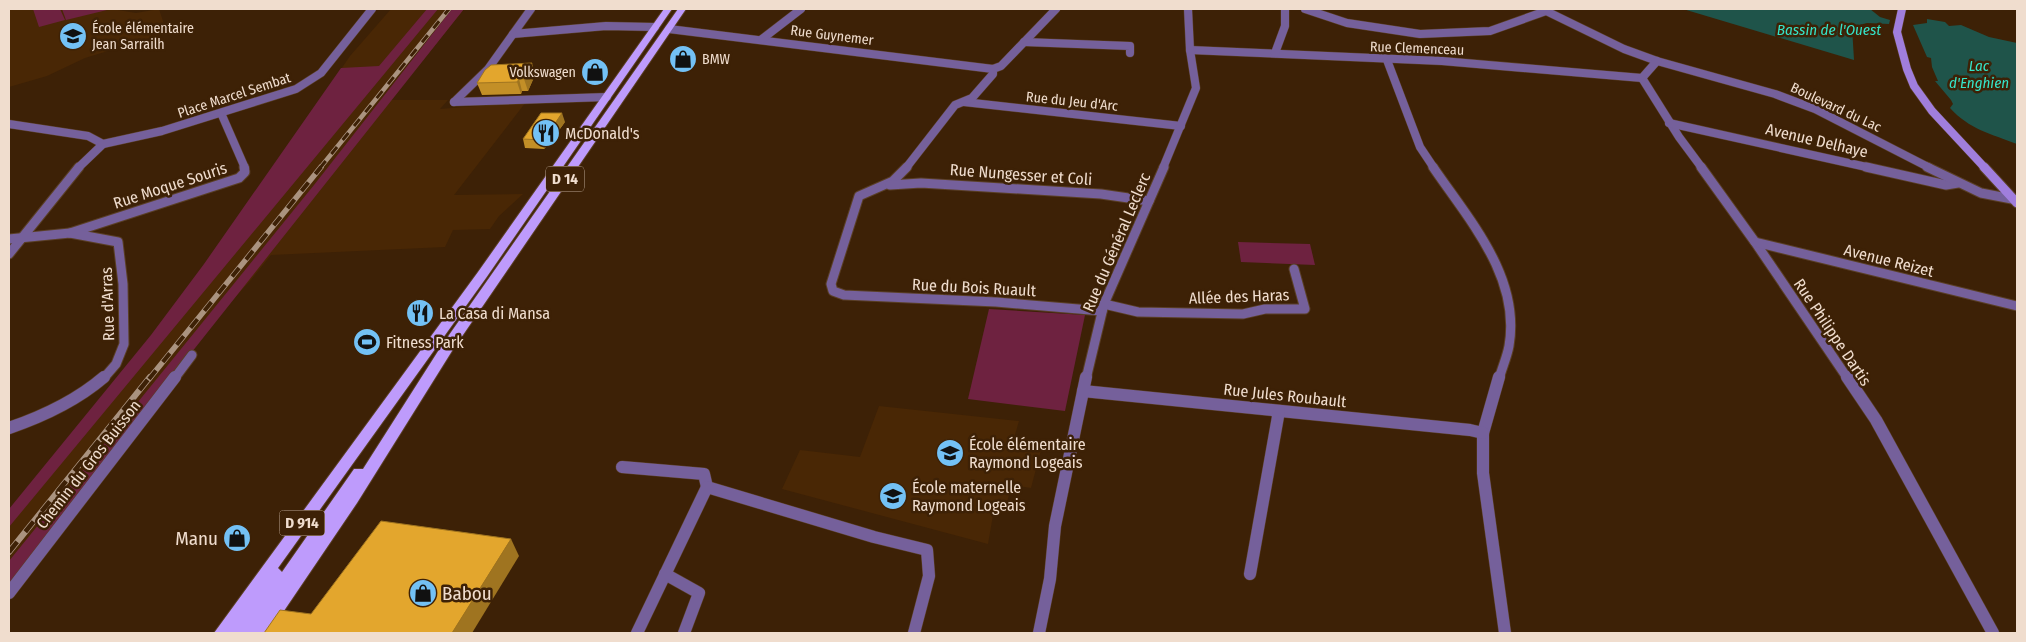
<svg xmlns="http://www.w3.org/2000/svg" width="2026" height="642" font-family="'Fira Sans Condensed',sans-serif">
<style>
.built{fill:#492705}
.green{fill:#6e2240}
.water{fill:#1f544a}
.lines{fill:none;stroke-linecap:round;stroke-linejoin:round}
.street-far2-casing{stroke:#5a3f26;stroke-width:9}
.street-far1-casing{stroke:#5a3f26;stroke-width:11}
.street-casing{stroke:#5a3f26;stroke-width:13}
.secondary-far1-casing{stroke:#5a3f26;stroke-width:9}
.secondary-casing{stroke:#5a3f26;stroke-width:11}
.primary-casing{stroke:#5a3f26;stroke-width:2}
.street-far2{stroke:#75609b;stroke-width:8}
.street-far1{stroke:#75609b;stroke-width:9}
.street{stroke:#75609b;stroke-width:12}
.secondary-far1{stroke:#a07edc;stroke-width:8}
.secondary{stroke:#a07edc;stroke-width:9}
.primary{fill:#be9bfc;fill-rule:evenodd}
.rail-far2-casing{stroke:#aa937f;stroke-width:4.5}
.rail-far1-casing{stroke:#aa937f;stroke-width:5.5}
.rail-casing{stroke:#aa937f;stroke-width:6}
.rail-far2{stroke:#3d2106;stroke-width:3;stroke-dasharray:9;stroke-linecap:butt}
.rail-far1{stroke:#3d2106;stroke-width:4;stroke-dasharray:11;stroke-linecap:butt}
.rail{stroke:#3d2106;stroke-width:4.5;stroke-dasharray:13;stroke-linecap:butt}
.wall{fill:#c38f27}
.shaded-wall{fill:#9f7420}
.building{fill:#e3a62d;stroke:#9f7420}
.labels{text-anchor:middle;stroke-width:5;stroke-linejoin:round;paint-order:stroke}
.far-poi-label{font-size:14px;fill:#f0ddce;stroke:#3d2106;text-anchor:start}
.far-street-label{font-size:14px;fill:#f0ddce;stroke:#3d2106}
.far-water-label{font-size:15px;font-style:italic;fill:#35e4c9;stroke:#3d2106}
.shield{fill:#3d2106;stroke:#baa592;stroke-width:1}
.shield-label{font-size:15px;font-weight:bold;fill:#f0ddce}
.poi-label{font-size:16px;fill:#f0ddce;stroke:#3d2106;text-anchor:start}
.street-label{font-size:16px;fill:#f0ddce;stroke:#3d2106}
.near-poi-label{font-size:19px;fill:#f0ddce;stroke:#3d2106;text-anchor:end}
</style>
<rect width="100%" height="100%" fill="#3d2106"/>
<g class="built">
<path d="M9,9H112L136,13L159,9L167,33L85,58L47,76L9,87Z"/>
<path d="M391,9H464L391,100H448L440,109L526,102L454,195L523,194L499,216L490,229L453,230L445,247L271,255L250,281L190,347L9,580V510L157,339L350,56Z"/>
<path d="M879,406L1019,421L1012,445L1041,450L1031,488L1012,485L1006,505L995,504L988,544L782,489L800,450L860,457Z"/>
</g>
<g class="green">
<path d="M33,9H60L65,20L39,27Z"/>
<path d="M62,9H106L107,10L66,20Z"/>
<path d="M427,9H438L9,527V509L151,335L204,264L341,68L379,66Z"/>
<path d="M452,9H464L53,527L9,586V561L314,185Z"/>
<path d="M1238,242L1310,244L1315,265L1241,262Z"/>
<path d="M989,309L1085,315L1065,411L968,399Z"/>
</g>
<g class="water">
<path d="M1683,9H1870L1880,17L1890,20L1889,24L1867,23L1852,27L1854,60Z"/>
<path d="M1927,19L1945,22L1949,26L1961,25L1989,37L2017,43V144C1991,134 1969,129 1950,108L1953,104L1951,100L1935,81H1938L1932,67L1931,58L1927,57L1913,25L1927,23Z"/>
</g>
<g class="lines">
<g class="street-far2-casing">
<g id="street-far2">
<path d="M531,9L513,34L606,26L655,27"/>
<path d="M1305,9L1347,23L1420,34L1490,31L1546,11"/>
<path d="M1542,9L1624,49L1657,61L1775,94L1815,109L1930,168"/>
<path d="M669,29L993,69"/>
<path d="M762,39L801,9"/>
<path d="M1024,42L1130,46V53"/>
<path d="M1190,50L1442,61L1642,78"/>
<path d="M1275,53L1285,26V9"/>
<path d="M1387,60L1420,147L1434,168"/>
<path d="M1657,61L1642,78L1679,137L1702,168"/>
<path d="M454,102L607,97"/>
<path d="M454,102L488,69L513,34"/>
<path d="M964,102L1181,126"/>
<path d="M221,113L245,168"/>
<path d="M1669,123L1871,168"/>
<path d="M9,124L88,136L103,144"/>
<path d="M78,168L103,144L162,131L296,89L321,73L372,9"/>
<path d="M906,168L955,105L972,98L993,74V69L1001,66L1056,9"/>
<path d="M1163,168L1196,88L1190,50L1188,9"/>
</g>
</g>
<g class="street-far1-casing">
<g id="street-far1">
<path d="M907,167L893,181L859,196L831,284L833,291L844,295L996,302L1102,311"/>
<path d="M1433,167C1469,220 1521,277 1509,346C1507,357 1502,368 1499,379"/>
<path d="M1701,167L1755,242L1848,379"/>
<path d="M1866,167L1946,185L1958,183"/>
<path d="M1927,167L1981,193L2012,199"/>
<path d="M890,185L921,183L1101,194L1149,201"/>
<path d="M70,233L239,178L245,172L244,167"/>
<path d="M9,239L70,233L118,242L123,284L124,344L116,364L103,379"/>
<path d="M1755,242L2017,306"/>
<path d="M9,254L79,167"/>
<path d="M1104,304L1138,312L1243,314L1265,309H1305L1294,269"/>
<path d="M174,379L192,355"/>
<path d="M1086,379L1104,304L1164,167"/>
</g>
</g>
<g class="street-casing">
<g id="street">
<path d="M1499,377L1483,433V473L1505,633"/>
<path d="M1847,377L1876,420L1993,633"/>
<path d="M1083,391L1470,430L1483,433"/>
<path d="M9,428C44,416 76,401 104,377"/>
<path d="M622,467L704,474L707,487"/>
<path d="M665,574L699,593L684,633"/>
<path d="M1250,574L1279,411"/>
<path d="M9,593L175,377"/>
<path d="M637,633L707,487L874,537L927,550L929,576L914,633"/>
<path d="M1039,633L1050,579L1055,526L1086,377"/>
</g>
</g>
<g class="secondary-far1-casing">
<path id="secondary-far1" d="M1902,9L1897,32L1907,69L1914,86L1932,111L1985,168"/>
</g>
<g class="secondary-casing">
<path id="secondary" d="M1984,167L2017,203"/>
</g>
<g class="primary-casing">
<path id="primary" d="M664,9H672L486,278L278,568L282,572L354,469H363L442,345L678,9H686L452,351L357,503L269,633H214L478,272Z"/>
</g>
<use href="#street-far2" class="street-far2"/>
<use href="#street-far1" class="street-far1"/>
<use href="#street" class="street"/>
<use href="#secondary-far1" class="secondary-far1"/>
<use href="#secondary" class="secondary"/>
<use href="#primary" class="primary"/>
<g class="rail-far2-casing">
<path id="rail-far2" d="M320,168L449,9"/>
</g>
<g class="rail-far1-casing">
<path id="rail-far1" d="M149,379L321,167"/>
</g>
<g class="rail-casing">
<path id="rail" d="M9,552L150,377"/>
</g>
<use href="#rail-far2" class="rail-far2"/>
<use href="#rail-far1" class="rail-far1"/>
<use href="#rail" class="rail"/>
</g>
<g class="wall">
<path d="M535,75L528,91H522L521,94L482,95L477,83Z"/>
<path d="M565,122L548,145L544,149L525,148L523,139Z"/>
</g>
<g class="shaded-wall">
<path d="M532,63L535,75L528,91L524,79Z"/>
<path d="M519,79L522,91L521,94L517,82Z"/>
<path d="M562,113L565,122L548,145L544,149L542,140Z"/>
<path d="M511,539L519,556L472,633H452Z"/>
</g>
<g class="building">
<path d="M532,63L524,79H519L517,82L477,83L485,70L491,65Z"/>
<path d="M541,113H562L546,137L542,140L523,139Z"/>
<path d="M381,521L511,539L452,633H264L280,610L311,614Z"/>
</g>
<defs>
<g id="school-disc" transform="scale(1.4375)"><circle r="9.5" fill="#73c1f5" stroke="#3d2106"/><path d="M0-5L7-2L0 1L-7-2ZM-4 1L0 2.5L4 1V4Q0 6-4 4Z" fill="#111"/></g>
<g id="shop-disc" transform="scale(1.4375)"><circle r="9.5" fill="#73c1f5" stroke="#3d2106"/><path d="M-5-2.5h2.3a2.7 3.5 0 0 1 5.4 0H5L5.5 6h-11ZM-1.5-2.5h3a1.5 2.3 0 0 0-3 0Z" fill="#111"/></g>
<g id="restaurant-disc" transform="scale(1.4375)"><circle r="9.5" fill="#73c1f5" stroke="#3d2106"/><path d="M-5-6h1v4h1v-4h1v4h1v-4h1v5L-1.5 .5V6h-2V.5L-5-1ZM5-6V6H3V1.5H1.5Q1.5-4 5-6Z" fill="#111"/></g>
<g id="stadium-disc" transform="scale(1.4375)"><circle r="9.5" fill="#73c1f5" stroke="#3d2106"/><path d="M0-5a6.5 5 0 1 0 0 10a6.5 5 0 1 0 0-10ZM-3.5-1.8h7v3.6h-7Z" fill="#111"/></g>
</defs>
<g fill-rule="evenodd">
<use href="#school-disc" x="73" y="36"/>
<use href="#shop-disc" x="683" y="59"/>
<use href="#shop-disc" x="595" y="72"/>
<use href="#restaurant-disc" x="546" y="133"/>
<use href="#restaurant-disc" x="420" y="313"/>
<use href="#stadium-disc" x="367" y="342"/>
<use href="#school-disc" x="950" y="453"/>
<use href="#school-disc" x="893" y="496"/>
<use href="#shop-disc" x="237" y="538"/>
<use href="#shop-disc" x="423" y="593"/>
</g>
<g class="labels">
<g class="far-poi-label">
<text x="92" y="33">École élémentaire<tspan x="92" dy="16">Jean Sarrailh</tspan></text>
<text x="702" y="64">BMW</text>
<text x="576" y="77" text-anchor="end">Volkswagen</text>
</g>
<g class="far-street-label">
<text transform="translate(832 35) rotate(7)" y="5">Rue Guynemer</text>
<text transform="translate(1417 48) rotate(2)" y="5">Rue Clemenceau</text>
<text transform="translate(234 95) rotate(-18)" y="5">Place Marcel Sembat</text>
<text transform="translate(1072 101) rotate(6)" y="5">Rue du Jeu d'Arc</text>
<text transform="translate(1836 107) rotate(25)" y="5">Boulevard du Lac</text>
</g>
<g class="far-water-label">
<text x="1829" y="35">Bassin de l'Ouest</text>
<text x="1979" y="71">Lac<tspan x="1979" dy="17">d'Enghien</tspan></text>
</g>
<g class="shield">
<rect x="546" y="166.5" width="38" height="25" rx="4"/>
<rect x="279.5" y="510.5" width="45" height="25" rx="4"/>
</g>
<g class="shield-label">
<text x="565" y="184">D 14</text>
<text x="302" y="528">D 914</text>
</g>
<g class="poi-label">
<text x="565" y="139">McDonald's</text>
<text x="439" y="319">La Casa di Mansa</text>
<text x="386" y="348">Fitness Park</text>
<text x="969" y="450">École élémentaire<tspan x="969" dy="18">Raymond Logeais</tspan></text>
<text x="912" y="493">École maternelle<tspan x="912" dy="18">Raymond Logeais</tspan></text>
</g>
<g class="street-label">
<text transform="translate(1817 140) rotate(13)" y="6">Avenue Delhaye</text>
<text transform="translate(1021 174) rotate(4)" y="6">Rue Nungesser et Coli</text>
<text transform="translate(170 185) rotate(-18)" y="6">Rue Moque Souris</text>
<text transform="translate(1116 242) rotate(-67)" y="6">Rue du Général Leclerc</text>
<text transform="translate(1889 260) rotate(14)" y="6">Avenue Reizet</text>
<text transform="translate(974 287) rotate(3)" y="6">Rue du Bois Ruault</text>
<text transform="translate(1239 296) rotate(-2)" y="6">Allée des Haras</text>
<text transform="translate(107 304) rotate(-92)" y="6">Rue d'Arras</text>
<text transform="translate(1833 332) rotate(56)" y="6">Rue Philippe Dartis</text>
<text transform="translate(1285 395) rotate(6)" y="6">Rue Jules Roubault</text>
<text transform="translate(88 464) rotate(-52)" y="6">Chemin du Gros Buisson</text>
</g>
<g class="near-poi-label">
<text x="218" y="545">Manu</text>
<text x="442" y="600" text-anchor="start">Babou</text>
</g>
</g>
<rect width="2026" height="642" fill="none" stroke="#f0ddce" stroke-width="20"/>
</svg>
